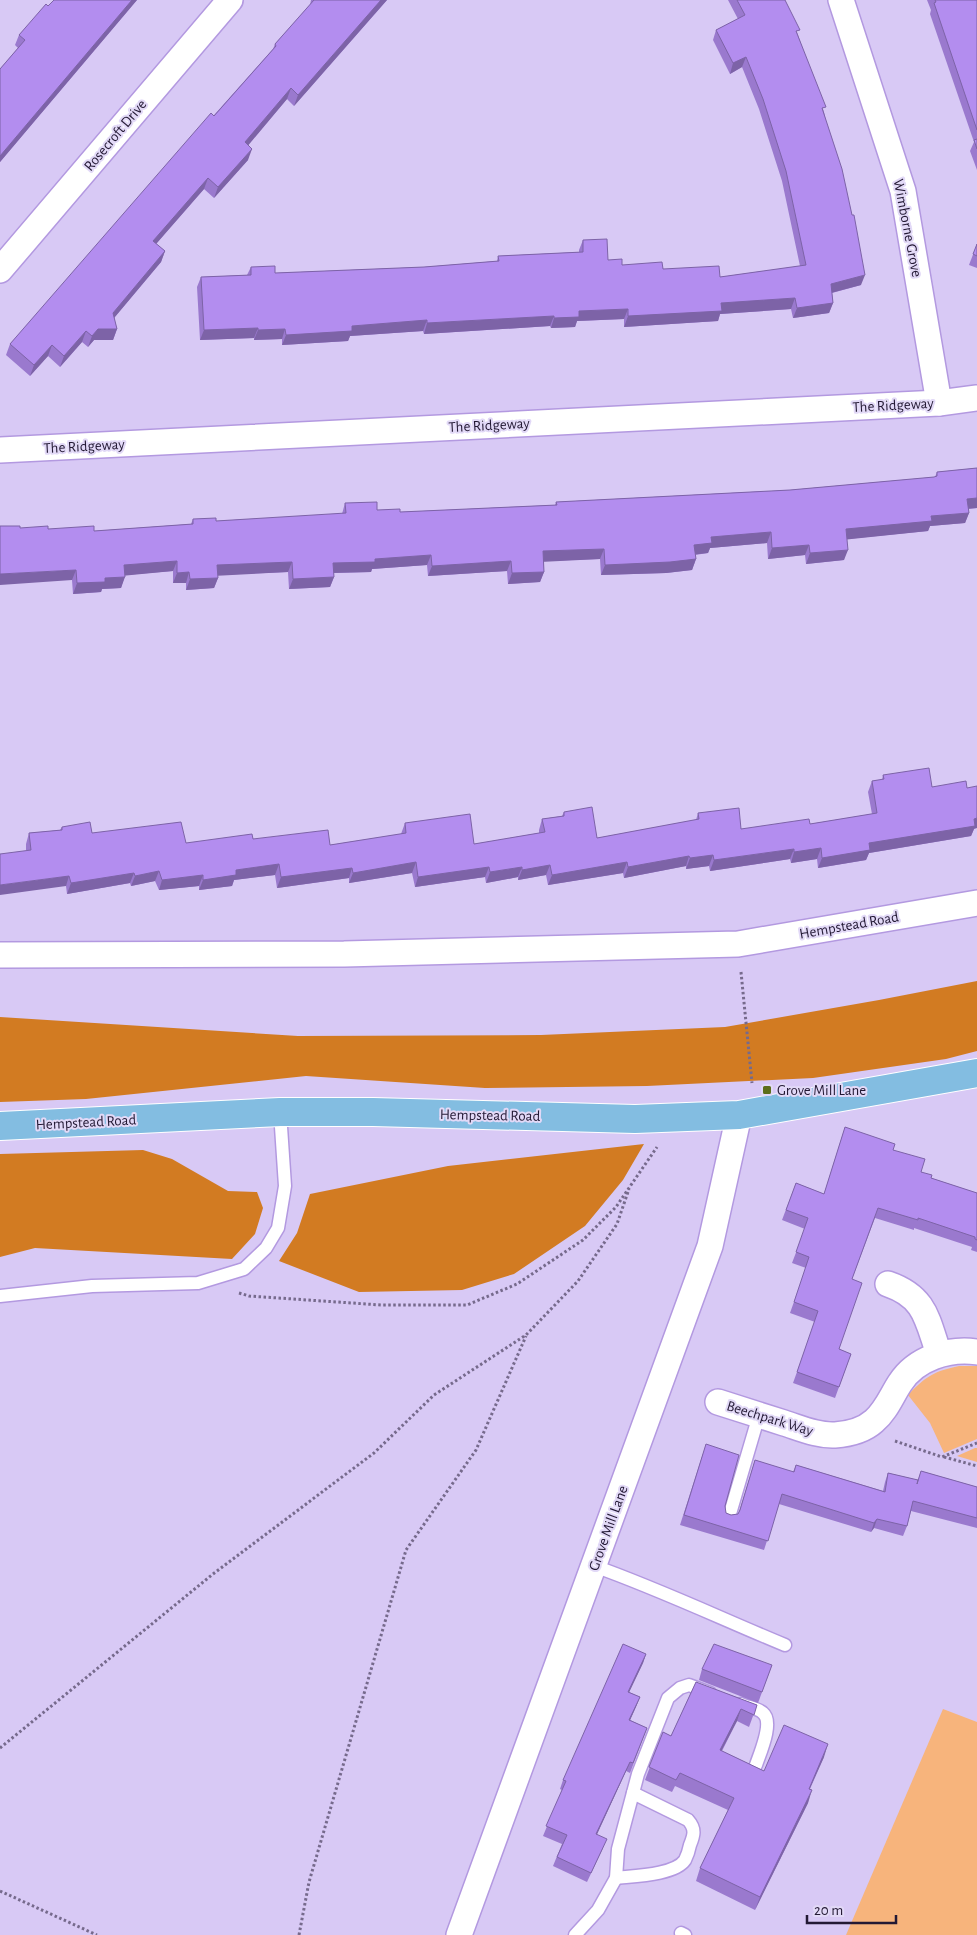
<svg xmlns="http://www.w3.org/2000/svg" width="977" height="1935" font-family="'Alegreya Sans',sans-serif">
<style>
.green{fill:#f7b47c}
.forest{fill:#d27b22}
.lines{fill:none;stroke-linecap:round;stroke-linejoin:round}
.lane-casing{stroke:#b399e0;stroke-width:15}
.street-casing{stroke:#b399e0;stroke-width:28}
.primary-casing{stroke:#fff;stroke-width:30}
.path{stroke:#766a8c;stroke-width:3;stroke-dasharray:2.5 2.5;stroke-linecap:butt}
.lane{stroke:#fff;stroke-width:12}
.street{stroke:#fff;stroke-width:25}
.primary{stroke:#83bde1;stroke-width:28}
.wall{fill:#9a79ce}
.shaded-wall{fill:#7d63a7}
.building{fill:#b38def;stroke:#7d63a7}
.poi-dot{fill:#5d6e1a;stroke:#e2d9f7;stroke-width:2}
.labels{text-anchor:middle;stroke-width:4;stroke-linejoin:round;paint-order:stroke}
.street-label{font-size:15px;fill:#231934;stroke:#e2d9f7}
.poi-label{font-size:15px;fill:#231934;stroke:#e2d9f7;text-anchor:start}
</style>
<rect width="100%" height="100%" fill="#d8c9f5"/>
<g class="green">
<path d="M959,1366H977V1439L944,1453L930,1423L908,1395C926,1376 935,1371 959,1366Z"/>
<path d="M975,1448H977V1462L957,1456Z"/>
<path d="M943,1709L977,1722V1935H846Z"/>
</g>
<g class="forest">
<path d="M977,981V1051L946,1059L813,1078L647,1086L485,1088L306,1076L86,1099L0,1102V1017L298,1036L541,1035L725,1027L879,1000Z"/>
<path d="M644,1144L623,1180L585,1226L514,1274L462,1290L359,1292L279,1261L297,1233L310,1194L448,1166Z"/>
<path d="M143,1150L172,1159L228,1191L257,1192L263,1208L255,1234L232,1259L35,1248L0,1257V1154Z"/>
</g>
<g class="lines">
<g class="lane-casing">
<g id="lane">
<path d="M0,1296L92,1286L198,1283L244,1269L266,1248L278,1228L285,1186L280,1112"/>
<path d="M729,1517L759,1415"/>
<path d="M594,1566C659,1589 722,1619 785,1645"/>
<path d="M741,1704C747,1707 758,1708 763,1713C774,1722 760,1753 756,1765"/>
<path d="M616,1878C633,1876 675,1875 685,1860C687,1856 689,1850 690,1845C694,1835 696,1829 688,1820L633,1793"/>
<path d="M681,1933L685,1935"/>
<path d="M575,1935L598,1910L616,1878L618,1849L638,1774L668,1698L680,1688L689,1685L710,1693"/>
</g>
</g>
<g class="street-casing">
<g id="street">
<path d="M841,0L903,191L939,403"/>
<path d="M0,270L230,0"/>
<path d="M0,450L939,403L977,398"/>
<path d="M0,955L344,954L738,944L977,903"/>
<path d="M888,1284C926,1297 927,1320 939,1354"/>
<path d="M718,1402C740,1409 762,1416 784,1423C800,1428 818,1436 835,1435C849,1434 864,1430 874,1421C886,1411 892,1395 900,1383C916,1358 949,1348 977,1352"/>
<path d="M459,1935L710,1246L739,1115"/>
</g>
</g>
<g class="primary-casing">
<path id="primary" d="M0,1126L280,1112H373L635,1119L739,1115L977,1073"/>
</g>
<g class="path">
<path d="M741,972L752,1083"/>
<path d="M239,1293L249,1296L381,1305H467L517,1284L583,1240L616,1207L657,1147"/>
<path d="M895,1441L942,1457L977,1443"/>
<path d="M944,1457L977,1466"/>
<path d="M0,1748L213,1574L374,1453L434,1395L526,1335L578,1281L617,1224L629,1189"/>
<path d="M0,1891L97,1935"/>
<path d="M299,1935L309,1882L406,1550L476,1450L526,1336"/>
</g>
<use href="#lane" class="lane"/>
<use href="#street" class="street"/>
<use href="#primary" class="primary"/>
</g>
<g class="wall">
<path d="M54,0H137L0,162V69L18,48L15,45L19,35Z"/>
<path d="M311,0H387L294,106L287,99L248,145V160L214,198L204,189L156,244L165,251L161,262L114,318L117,329L113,340H94L88,347L82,342L60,367L48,356L30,376L6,355L10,344L273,49L275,44L310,5Z"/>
<path d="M728,0H785L798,35L824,112L861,285L832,293L833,303L829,313L793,318L791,309L720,314L718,321L624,327V319L577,321L575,327L551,328L550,326L424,334L423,331L350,336L348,341L282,345V339L254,340V338L200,340L197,287L201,277L247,275L251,267L275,273L424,267L497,261L498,256L579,252V250L583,240L608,260L622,265L720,277L800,266L782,181L759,109L742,67L730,74L713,40L716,30L738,19Z"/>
<path d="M927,0H977V170L970,151L974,142L930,14L931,10Z"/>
<path d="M977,244V268L969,265Z"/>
<path d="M977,468V508L968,509L969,513L965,523L930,526L928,531L847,539L844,560L806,564L805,555L768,559L767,543L710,548L708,553L695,555L696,559L692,570L666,573L601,575L600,559L544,561V572L540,582L508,584L507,571L428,576L427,565L372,569L371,572L334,573V577L330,587L289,589L288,572L217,575L218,578L214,588L186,590V583H173V571L125,575L121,588L102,589L101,592L73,594L72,580L20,528L94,531L191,524L193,519L216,521L342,514L345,503L377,510L400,512L555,505L556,502L790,490L935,477L937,472Z"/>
<path d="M883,775L932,787L974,829L971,836L869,853L866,860L818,868L817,859L791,863L790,859L710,871L709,866L686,869V866L624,878L623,873L548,885L546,875L518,880V877L486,883L485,877L415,887L412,873L349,883V878L277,888L275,875L234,880L232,886L199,890V886L159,890L155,881L131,886L130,883L67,894L66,886L26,850V844L29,833L60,830L62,827L92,833L186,843L253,839L330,845L401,834L405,823L474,844L539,833V830L542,819L562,816L564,812L597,838L696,820L698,813L741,829L810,824L872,814L868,792L872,781L882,780Z"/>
<path d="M845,1127L893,1150L921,1172L931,1178L977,1193V1252L971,1250L972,1247L914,1228V1230L875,1218L852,1279L839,1349L851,1354L835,1398L793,1383L815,1322L790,1313L806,1268L792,1263L805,1229L782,1220L796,1183L824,1194Z"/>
<path d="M706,1444L726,1513L731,1515L738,1514L739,1512L755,1460L793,1472L796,1465L883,1491L885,1482L888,1473L918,1480L921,1471L977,1487V1528L911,1511L907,1526L903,1536L874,1528L871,1532L779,1504L764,1550L680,1525Z"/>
<path d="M646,1654L643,1663L629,1692L640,1697L630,1720L647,1728L630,1773L626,1771L597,1834L603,1848L587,1882L553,1866L562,1844L543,1836L562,1790L560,1789L563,1780Z"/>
<path d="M772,1665L758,1703L699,1680L702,1669Z"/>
<path d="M696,1682L757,1705L749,1727L737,1721L722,1751L764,1771L824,1757L810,1789L808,1803L755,1910L696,1881L700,1868L728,1810L675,1786L672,1792L645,1780L663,1732L671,1736Z"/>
</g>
<g class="shaded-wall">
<path d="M132,0H137L0,162V156Z"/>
<path d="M381,0H387L294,106L298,95Z"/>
<path d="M746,57L742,67L730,74L733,63Z"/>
<path d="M291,88L287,99L241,154L245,142Z"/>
<path d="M252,149L248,160L214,198L218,187Z"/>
<path d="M208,178L204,189L149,252L153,241Z"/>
<path d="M165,251L161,262L109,324L113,313Z"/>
<path d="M865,275L861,285L827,294L831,284Z"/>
<path d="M795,298L791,309L720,314L718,321L624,327L628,316L721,303Z"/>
<path d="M833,303L829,313L793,318L797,308Z"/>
<path d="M628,309L624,319L577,321L575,327L551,328L554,318L579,311Z"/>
<path d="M554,316L550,326L424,334L427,323Z"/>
<path d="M427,320L423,331L350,336L348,341L282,345L286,335L352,326Z"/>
<path d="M258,328L254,338L200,340L204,330Z"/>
<path d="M98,329H117L113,340H94L88,347L92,336Z"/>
<path d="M285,329L282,339L254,340L258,330Z"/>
<path d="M86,331L82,342L60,367L64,356Z"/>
<path d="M52,345L48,356L30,376L34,365Z"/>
<path d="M977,498V508L964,509L967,499Z"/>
<path d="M969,513L965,523L930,526L928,531L842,540L846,529L931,516Z"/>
<path d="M771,532L767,543L710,548L708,553L690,555L694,545L711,537Z"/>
<path d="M809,545L805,555L768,559L772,548Z"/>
<path d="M604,549L600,559L540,562L543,551Z"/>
<path d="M848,550L844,560L806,564L810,553Z"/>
<path d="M431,555L427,565L372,569L371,572L329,573L333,563L375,559Z"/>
<path d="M696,559L692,570L666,573L601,575L605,565Z"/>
<path d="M177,561L173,571L121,576L124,565Z"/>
<path d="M511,561L507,571L428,576L432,566Z"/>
<path d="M292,562L288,572L213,576L217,565Z"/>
<path d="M76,570L72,580L0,585V574Z"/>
<path d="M189,572L186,583H173L177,573Z"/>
<path d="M544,572L540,582L508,584L512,573Z"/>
<path d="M125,577L121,588L102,589L101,592L73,594L77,583L105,578Z"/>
<path d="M334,577L330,587L289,589L293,579Z"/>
<path d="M218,578L214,588L186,590L190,579Z"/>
<path d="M977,818V828L974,829L971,836L869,853L866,860L818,868L822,858L869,843Z"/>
<path d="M821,848L817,859L791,863L794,852Z"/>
<path d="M794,849L790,859L710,871L714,860Z"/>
<path d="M713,855L709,866L686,869L690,858Z"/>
<path d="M689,856L686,866L624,878L628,867Z"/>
<path d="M416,862L412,873L349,883L353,873Z"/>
<path d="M627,862L623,873L548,885L552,875Z"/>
<path d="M279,864L275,875L234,880L232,886L199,890L203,880L236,870Z"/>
<path d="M550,865L546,875L518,880L522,870Z"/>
<path d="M489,867L485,877L415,887L418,877Z"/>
<path d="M522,867L518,877L486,883L490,872Z"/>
<path d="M352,868L349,878L277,888L281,877Z"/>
<path d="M159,871L155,881L131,886L135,876Z"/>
<path d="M134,873L130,883L67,894L71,883Z"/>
<path d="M203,875L199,886L159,890L162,880Z"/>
<path d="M69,876L66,886L0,895V885Z"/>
<path d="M877,1519L874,1528L871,1532L874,1523Z"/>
<path d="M646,1654L643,1663L625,1701L628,1692Z"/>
<path d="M640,1697L636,1707L626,1729L629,1720Z"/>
<path d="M741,1709L737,1721L715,1763L720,1750Z"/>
<path d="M828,1744L824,1757L804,1801L809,1789Z"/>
<path d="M630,1762L626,1771L593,1843L596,1834Z"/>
<path d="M812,1790L808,1803L755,1910L760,1897Z"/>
</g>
<g class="building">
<path d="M54,0H132L0,156V69L25,40L19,35L46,4L48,6Z"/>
<path d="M314,0H381L298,95L291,88L245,142L252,149L218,187L208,178L153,241L165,251L113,313L117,329H98L92,336L86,331L64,356L52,345L34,365L10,344L211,113L214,116L276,46L275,44Z"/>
<path d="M737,0H785L800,30L796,31L826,107L822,108L842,169L852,215H854L865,275L831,284L833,303L797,308L795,298L721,303L722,311L628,316V309L579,311V317L554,318V316L427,323V320L352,326V331L286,335L285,329L258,330V328L204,330L201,277L251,275V267L275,266V273L424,267L499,261L498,256L583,252V240L607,239L608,260L622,259V265L662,262L663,269L719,266L720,277L806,265L786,171L763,99L746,57L733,63L716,30L745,15Z"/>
<path d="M935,0H977V130L934,3L936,2Z"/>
<path d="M977,139V149L974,140Z"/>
<path d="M977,244V256L973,254Z"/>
<path d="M977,468V498L967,499L969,513L931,516L932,521L846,529L848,550L810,553L809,545L772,548L771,532L711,537L712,543L694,545L696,559L670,562L605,565L604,549L543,551L544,572L512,573L511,561L432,566L431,555L375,559V562L333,563L334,577L293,579L292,562L217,565L218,578L190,579L189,572L177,573V561L124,565L125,577L105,578V582L77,583L76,570L0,574V526H20V528L48,526V529L94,526V531L193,524V519L216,518V521L346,513L345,503L377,502V510L400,509V512L557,505L556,502L790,490L934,477L937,476V472Z"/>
<path d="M929,768L932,787L966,781L967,788L977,786V818L974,819L975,826L869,843L870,850L822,858L821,848L794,852V849L714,860L713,855L690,858L689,856L628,867L627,862L552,875L550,865L522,870V867L490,872L489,867L418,877L416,862L353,873L352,868L281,877L279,864L236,870V875L203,880V875L162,880L159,871L135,876L134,873L71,883L69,876L0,885V854L31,850L29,833L62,830V827L90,822L92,833L181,822L186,843L252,834L253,839L328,830L330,845L406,833L405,823L470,814L474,844L545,832L542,819L564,816V812L592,807L597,838L699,819L698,813L739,808L741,829L809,819L810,824L877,813L872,781L884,779L883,775Z"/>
<path d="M845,1127L895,1144L893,1150L925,1159L921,1172L932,1175L931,1178L977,1193V1240L975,1239V1237L918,1218V1220L878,1208L852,1279L862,1283L839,1349L851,1354L839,1387L797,1372L818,1311L794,1302L809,1257L796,1252L808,1218L786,1210L796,1183L824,1194Z"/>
<path d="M706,1444L739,1455L725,1506L726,1513L731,1515L738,1514L740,1510L755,1460L794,1472L796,1465L885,1492L888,1473L918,1480L917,1484L921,1471L977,1487V1518L913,1501L907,1526L877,1519L874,1523L782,1494L768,1541L684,1515Z"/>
<path d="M623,1644L646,1654L628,1692L640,1697L629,1720L647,1728L633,1763L630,1762L596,1834L607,1839L591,1873L557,1857L567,1835L546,1826L566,1781L563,1780Z"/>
<path d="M714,1644L772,1665L762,1692L702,1669Z"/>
<path d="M696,1682L757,1705L754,1715L741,1709L720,1750L764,1771L784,1725L828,1744L809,1789L812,1790L760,1897L700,1868L734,1798L680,1773L676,1780L649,1767L663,1732L671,1736Z"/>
</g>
<rect class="poi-dot" x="762" y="1085" width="10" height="10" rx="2.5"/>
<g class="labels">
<g class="street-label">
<text transform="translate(115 135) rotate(-50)" y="5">Rosecroft Drive</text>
<text transform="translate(908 228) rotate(79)" y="5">Wimborne Grove</text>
<text transform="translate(893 405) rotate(-3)" y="5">The Ridgeway</text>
<text transform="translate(489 425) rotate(-3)" y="5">The Ridgeway</text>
<text transform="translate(84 446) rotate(-3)" y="5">The Ridgeway</text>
<text transform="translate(849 925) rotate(-10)" y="5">Hempstead Road</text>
<text transform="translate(490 1115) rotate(1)" y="5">Hempstead Road</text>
<text transform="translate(86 1122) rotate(-3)" y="5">Hempstead Road</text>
<text transform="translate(770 1418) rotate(17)" y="5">Beechpark Way</text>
<text transform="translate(608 1528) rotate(-70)" y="5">Grove Mill Lane</text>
</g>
<g class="poi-label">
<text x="777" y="1095">Grove Mill Lane</text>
</g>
</g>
<path d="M807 1915v8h89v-8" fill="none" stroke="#231934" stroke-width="2.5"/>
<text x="814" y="1915" font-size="15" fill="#231934" stroke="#e2d9f7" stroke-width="4" paint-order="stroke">20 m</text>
</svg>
